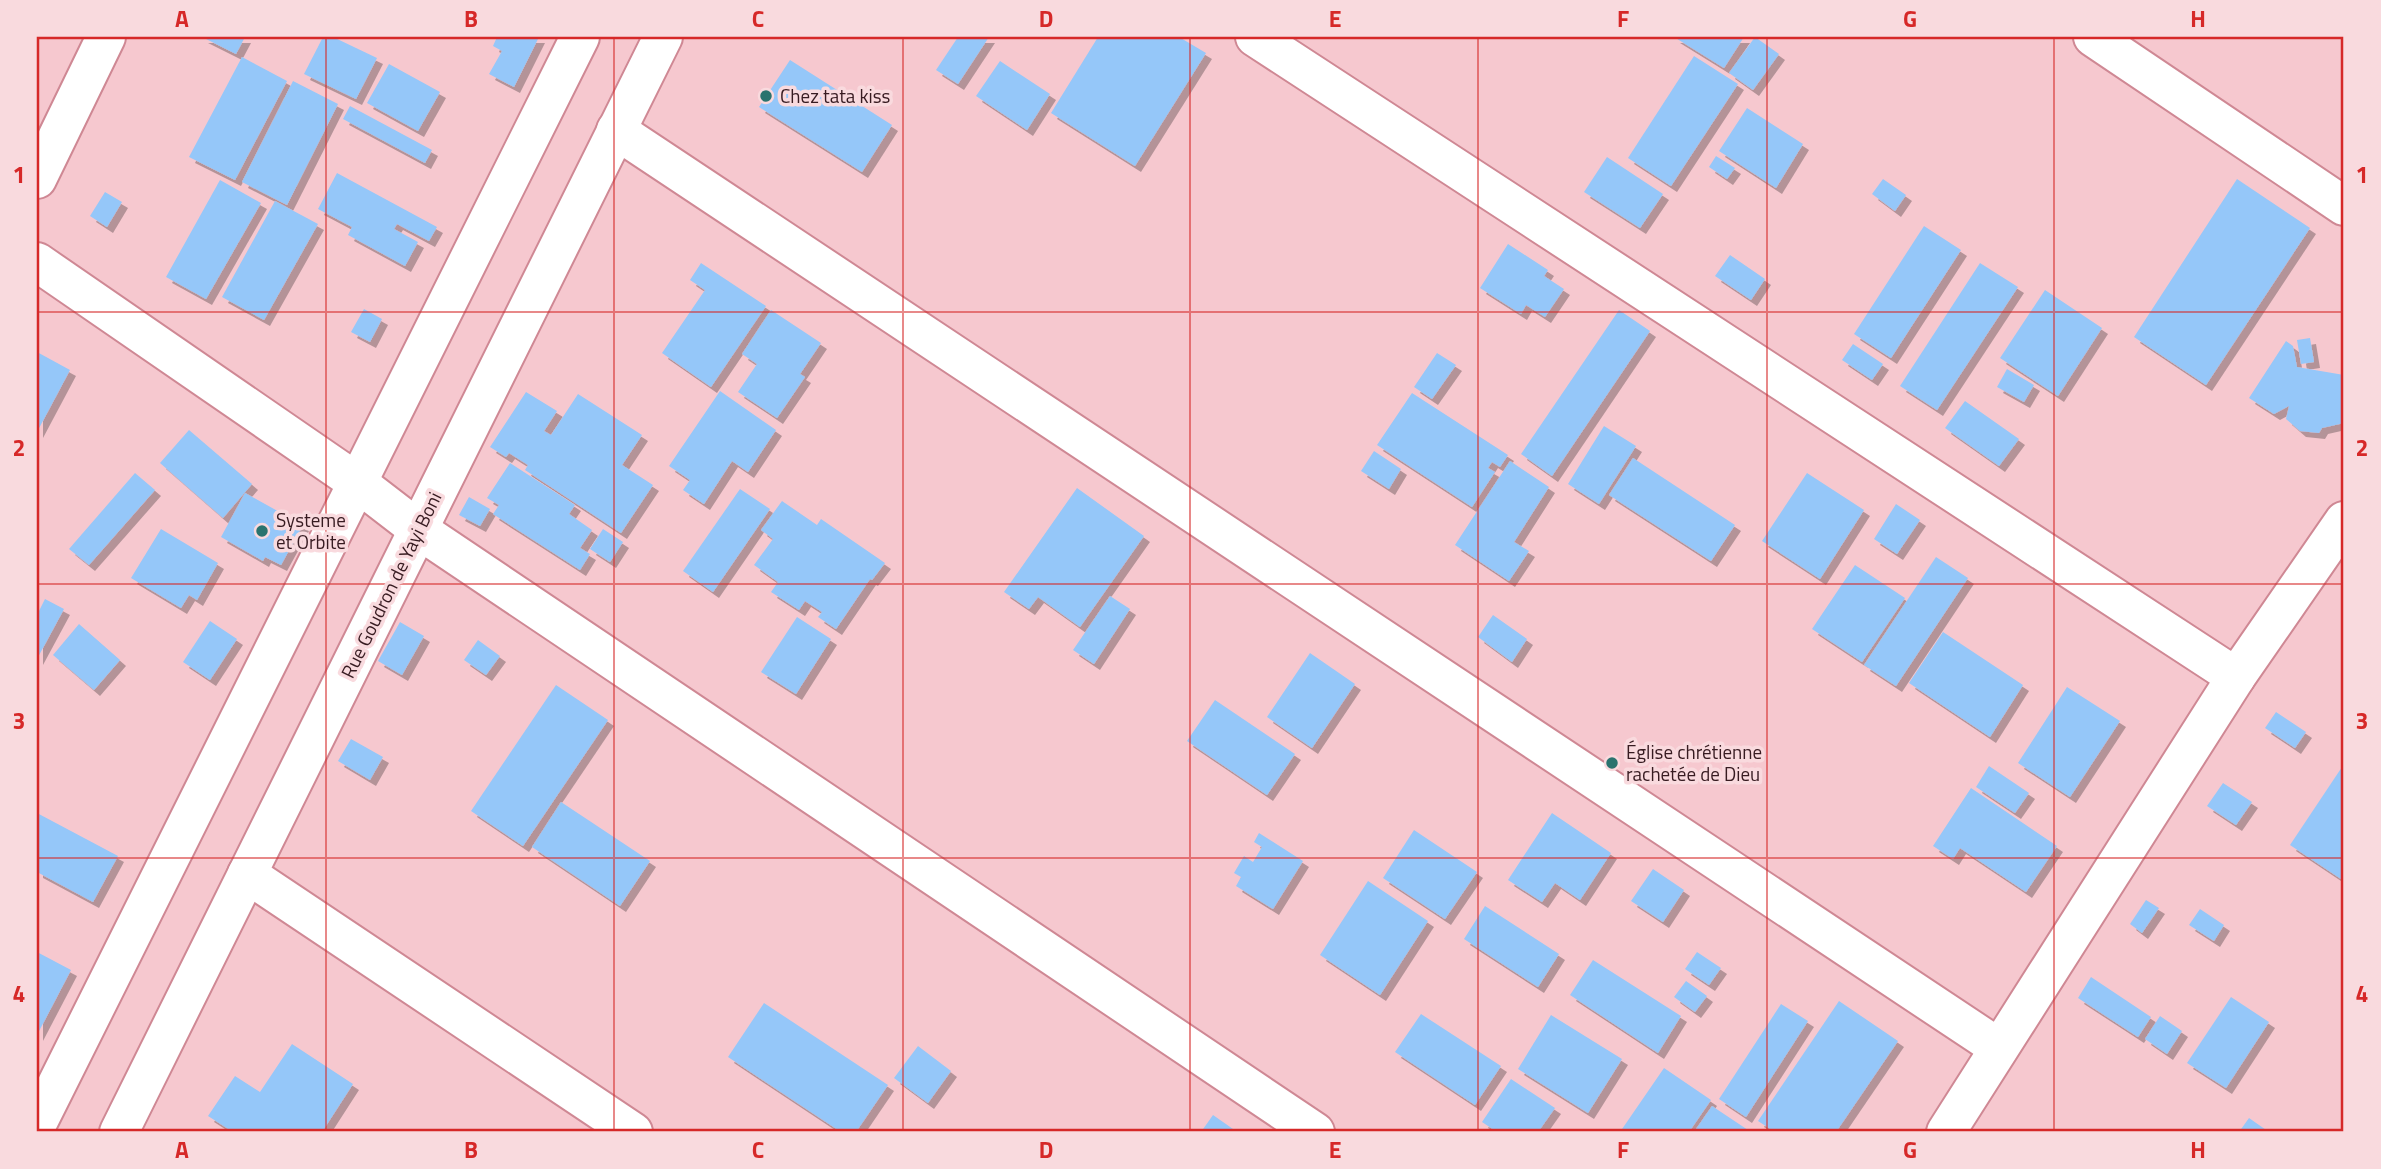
<svg xmlns="http://www.w3.org/2000/svg" width="2381" height="1169" font-family="'Titillium Web',sans-serif">
<style>
.building{fill:#95c7f9;filter:url(#shadow)}
.lines{fill:none;stroke-linecap:round;stroke-linejoin:round}
.minor-casing{stroke:#cf8894;stroke-width:42}
.tertiary-casing{stroke:#cf8894;stroke-width:42}
.minor{stroke:#fff;stroke-width:38}
.tertiary{stroke:#fff;stroke-width:38}
.grid{fill:none;stroke:#d62828;stroke-width:2;stroke-opacity:0.55}
.poi-dot{fill:#2a736e;stroke:#f9dade;stroke-width:2.5}
.labels{text-anchor:middle;stroke-width:7;stroke-linejoin:round;paint-order:stroke}
.poi-label{font-size:19px;fill:#371b21;stroke:#f9dade;text-anchor:start}
.street-label{font-size:19px;fill:#371b21;stroke:#f9dade}
.neatline{fill:none;stroke:#d62828;stroke-width:2.5}
.grid-label{font-size:23px;text-anchor:middle;font-weight:bold;fill:#d62828}
</style>
<defs>
<filter id="shadow"><feDropShadow dx="6" dy="6" stdDeviation="0" flood-color="#0004"/></filter>
</defs>
<rect width="100%" height="100%" fill="#f6c8cf"/>
<g class="building">
<path d="M202,37H245L236,54Z"/>
<path d="M323,37H333L377,58L356,99L304,74Z"/>
<path d="M497,37H539L514,87L489,74L502,51L493,46Z"/>
<path d="M958,37H989L958,84L936,70Z"/>
<path d="M1098,37H1179L1206,53L1135,166L1051,113Z"/>
<path d="M1674,37H1744L1724,68Z"/>
<path d="M1755,37L1779,54L1753,90L1729,73Z"/>
<path d="M1694,56L1738,84L1671,186L1628,158Z"/>
<path d="M242,57L287,81L235,180L189,157Z"/>
<path d="M790,60L892,125L862,172L759,107Z"/>
<path d="M1000,61L1050,94L1027,130L976,96Z"/>
<path d="M389,64L440,92L418,131L367,103Z"/>
<path d="M293,81L338,104L287,205L242,182Z"/>
<path d="M350,106L432,150L425,163L343,119Z"/>
<path d="M1747,108L1803,144L1776,188L1719,151Z"/>
<path d="M1716,156L1735,168L1727,179L1709,167Z"/>
<path d="M1607,157L1663,194L1640,228L1584,192Z"/>
<path d="M337,173L437,227L429,241L397,224L394,229L418,242L405,266L348,235L352,227L318,209Z"/>
<path d="M1883,179L1906,195L1895,211L1872,194Z"/>
<path d="M2237,179L2310,228L2206,385L2134,337Z"/>
<path d="M220,180L261,203L206,299L166,277Z"/>
<path d="M105,192L122,202L107,227L90,216Z"/>
<path d="M275,201L318,224L264,320L222,297Z"/>
<path d="M1924,226L1961,250L1891,358L1854,334Z"/>
<path d="M1508,244L1548,270L1544,276L1564,289L1545,317L1526,305L1521,314L1480,288Z"/>
<path d="M1730,255L1765,279L1751,300L1715,276Z"/>
<path d="M701,263L766,306L711,387L662,353L705,290L690,280Z"/>
<path d="M1980,263L2018,287L1937,410L1900,386Z"/>
<path d="M2045,290L2102,328L2058,396L2000,358Z"/>
<path d="M364,309L382,319L370,342L351,332Z"/>
<path d="M771,310L821,343L800,374L805,377L777,418L738,392L757,364L742,354Z"/>
<path d="M1619,310L1650,331L1552,476L1521,454Z"/>
<path d="M2310,338L2314,362L2301,364L2297,340Z"/>
<path d="M2286,341L2293,346L2297,367L2344,375V423L2322,428L2319,433L2300,431L2286,419L2289,406L2274,414L2249,398Z"/>
<path d="M1853,344L1883,364L1872,380L1842,360Z"/>
<path d="M37,352L70,370L37,432Z"/>
<path d="M1437,353L1456,365L1432,399L1414,387Z"/>
<path d="M2007,369L2034,385L2024,402L1997,387Z"/>
<path d="M720,391L776,430L748,472L732,461L704,504L683,490L690,480L669,466Z"/>
<path d="M526,392L557,411L544,431L551,435L578,394L642,435L622,465L653,485L621,533L525,470L528,465L509,453L506,457L490,447Z"/>
<path d="M1412,393L1508,455L1500,467L1492,462L1488,468L1495,472L1472,507L1377,445Z"/>
<path d="M1965,401L2019,439L1999,466L1945,428Z"/>
<path d="M1604,426L1636,446L1599,504L1568,484Z"/>
<path d="M189,430L252,484L223,518L160,463Z"/>
<path d="M1374,451L1401,469L1389,489L1361,471Z"/>
<path d="M1633,458L1735,525L1711,561L1609,495Z"/>
<path d="M1510,461L1549,487L1514,542L1529,551L1509,581L1455,545Z"/>
<path d="M510,463L575,505L569,514L592,530L580,548L590,554L580,570L493,514L499,505L487,498Z"/>
<path d="M135,473L155,490L89,565L69,549Z"/>
<path d="M1807,473L1864,510L1820,579L1762,541Z"/>
<path d="M1077,488L1144,536L1080,627L1038,597L1029,609L1004,592Z"/>
<path d="M740,489L770,509L713,592L683,571Z"/>
<path d="M245,493L303,525L281,565L265,557L263,561L221,537Z"/>
<path d="M469,497L490,509L480,526L459,515Z"/>
<path d="M782,501L817,525L821,519L885,563L872,580L870,579L836,629L818,617L822,612L805,601L799,610L771,592L778,582L754,565L773,539L761,530Z"/>
<path d="M1896,504L1920,520L1897,554L1874,539Z"/>
<path d="M161,529L218,563L197,600L189,595L181,608L131,578Z"/>
<path d="M603,529L623,542L610,562L590,549Z"/>
<path d="M1936,557L1968,578L1896,686L1864,665Z"/>
<path d="M1855,565L1905,598L1862,662L1812,629Z"/>
<path d="M1110,596L1130,609L1094,664L1073,650Z"/>
<path d="M45,599L64,609L37,659V615Z"/>
<path d="M1493,615L1527,639L1512,662L1478,637Z"/>
<path d="M797,617L831,639L796,694L761,672Z"/>
<path d="M210,621L237,639L210,680L183,662Z"/>
<path d="M400,622L424,636L402,675L378,661Z"/>
<path d="M79,624L120,660L94,690L53,655Z"/>
<path d="M1943,632L2023,685L1990,737L1909,683Z"/>
<path d="M478,640L500,656L486,675L464,660Z"/>
<path d="M1310,653L1355,684L1312,748L1267,717Z"/>
<path d="M556,685L608,720L523,846L471,811Z"/>
<path d="M2067,687L2120,721L2070,797L2018,763Z"/>
<path d="M1215,700L1295,754L1267,795L1187,741Z"/>
<path d="M2276,712L2306,732L2295,748L2265,728Z"/>
<path d="M351,739L383,757L370,780L338,761Z"/>
<path d="M1989,766L2029,793L2015,813L1976,787Z"/>
<path d="M2342,767L2344,769V881L2290,845Z"/>
<path d="M2223,783L2252,802L2236,825L2207,806Z"/>
<path d="M1971,788L2057,846L2026,892L1960,848L1953,859L1933,846Z"/>
<path d="M561,802L650,861L620,906L532,847Z"/>
<path d="M37,813L118,856L93,902L37,872Z"/>
<path d="M1552,813L1611,853L1580,900L1555,883L1542,902L1508,880Z"/>
<path d="M1414,830L1477,872L1445,919L1383,878Z"/>
<path d="M1259,833L1303,861L1273,909L1236,886L1241,877L1234,873L1244,856L1253,862L1262,847L1254,842Z"/>
<path d="M1653,869L1684,890L1663,922L1631,901Z"/>
<path d="M1368,881L1428,921L1380,995L1320,955Z"/>
<path d="M2146,900L2159,908L2142,933L2130,924Z"/>
<path d="M1485,906L1559,954L1538,987L1464,939Z"/>
<path d="M2200,909L2224,925L2214,941L2189,925Z"/>
<path d="M37,952L71,970L37,1035Z"/>
<path d="M1697,952L1721,968L1709,985L1685,969Z"/>
<path d="M1593,960L1681,1016L1658,1053L1570,995Z"/>
<path d="M2091,977L2151,1017L2138,1037L2078,998Z"/>
<path d="M1686,981L1707,996L1695,1012L1674,997Z"/>
<path d="M2231,997L2269,1022L2226,1088L2187,1063Z"/>
<path d="M1839,1001L1898,1041L1836,1132H1775L1758,1121Z"/>
<path d="M764,1003L888,1085L856,1132H841L728,1057Z"/>
<path d="M1781,1004L1808,1021L1746,1117L1719,1099Z"/>
<path d="M1421,1014L1501,1066L1475,1105L1395,1052Z"/>
<path d="M1551,1015L1622,1059L1588,1113L1518,1069Z"/>
<path d="M2160,1016L2182,1031L2167,1054L2145,1039Z"/>
<path d="M292,1044L353,1084L322,1132H233L208,1116L235,1076L260,1092Z"/>
<path d="M918,1046L951,1071L928,1103L894,1078Z"/>
<path d="M1664,1068L1711,1100L1689,1132H1620Z"/>
<path d="M1511,1079L1555,1108L1538,1132H1497L1482,1122Z"/>
<path d="M1712,1106L1751,1132H1694Z"/>
<path d="M1213,1115L1233,1129L1231,1132H1201Z"/>
<path d="M2249,1118L2269,1132H2239Z"/>
</g>
<g class="lines">
<g class="minor-casing">
<g id="minor">
<path d="M1255,37L2236,677"/>
<path d="M2093,37L2344,206"/>
<path d="M616,130L1999,1048"/>
<path d="M37,179L106,37"/>
<path d="M37,262L358,483L419,530L1315,1132"/>
<path d="M247,874L633,1132"/>
<path d="M1946,1132L2236,677L2344,521"/>
</g>
</g>
<g class="tertiary-casing">
<g id="tertiary">
<path d="M37,1124L580,37"/>
<path d="M119,1132L663,37"/>
</g>
</g>
<use href="#minor" class="minor"/>
<use href="#tertiary" class="tertiary"/>
</g>
<path class="grid" d="M326,37V1132M614,37V1132M903,37V1132M1190,37V1132M1478,37V1132M1767,37V1132M2054,37V1132M37,312H2344M37,584H2344M37,858H2344"/>
<g class="poi-dot">
<circle cx="766" cy="96" r="7"/>
<circle cx="262" cy="531" r="7"/>
<circle cx="1612" cy="763" r="7"/>
</g>
<g class="labels">
<g class="poi-label">
<text x="780" y="103">Chez tata kiss</text>
<text x="276" y="527">Systeme<tspan x="276" dy="22">et Orbite</tspan></text>
<text x="1626" y="759">Église chrétienne<tspan x="1626" dy="22">rachetée de Dieu</tspan></text>
</g>
<g class="street-label">
<text transform="translate(391 585) rotate(-64)" y="7">Rue Goudron de Yayi Boni</text>
</g>
</g>
<rect width="2381" height="1169" fill="none" stroke="#f9dade" stroke-width="77"/>
<rect x="38" y="38" width="2304" height="1092" class="neatline"/>
<g class="grid-label">
<text x="182" y="27">A</text>
<text x="471" y="27">B</text>
<text x="758" y="27">C</text>
<text x="1046" y="27">D</text>
<text x="1335" y="27">E</text>
<text x="1623" y="27">F</text>
<text x="1910" y="27">G</text>
<text x="2198" y="27">H</text>
<text x="19" y="183">1</text>
<text x="2362" y="183">1</text>
<text x="19" y="456">2</text>
<text x="2362" y="456">2</text>
<text x="19" y="729">3</text>
<text x="2362" y="729">3</text>
<text x="19" y="1002">4</text>
<text x="2362" y="1002">4</text>
<text x="182" y="1158">A</text>
<text x="471" y="1158">B</text>
<text x="758" y="1158">C</text>
<text x="1046" y="1158">D</text>
<text x="1335" y="1158">E</text>
<text x="1623" y="1158">F</text>
<text x="1910" y="1158">G</text>
<text x="2198" y="1158">H</text>
</g>
</svg>
